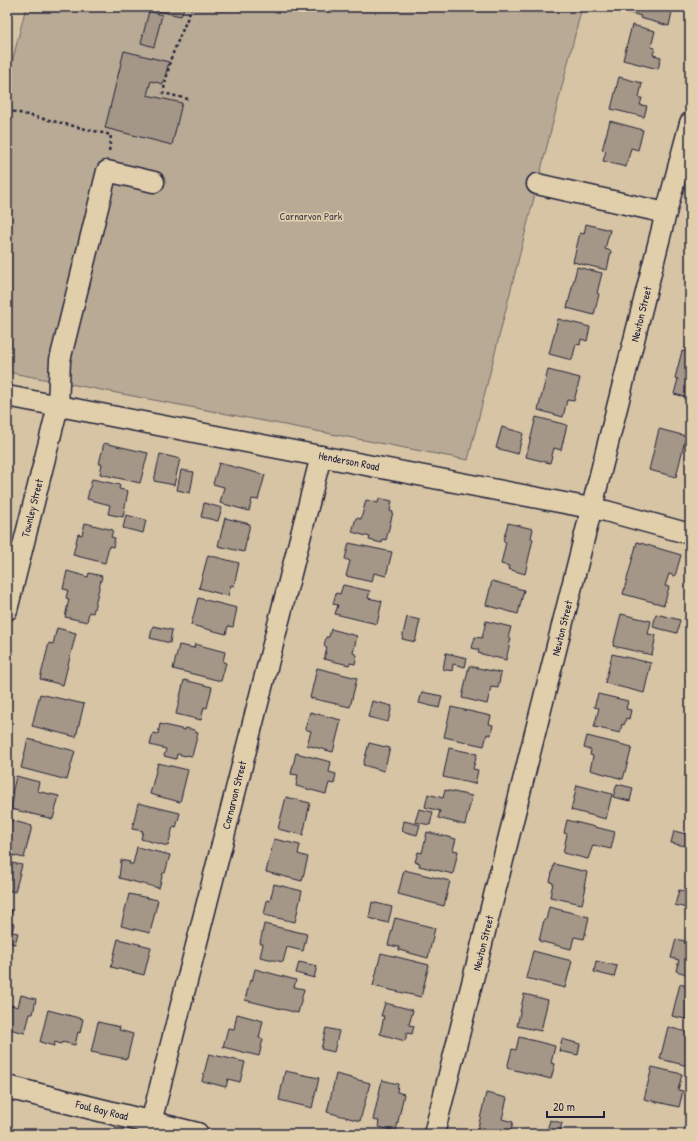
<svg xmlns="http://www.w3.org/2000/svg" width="697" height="1141" font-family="'Patrick Hand',sans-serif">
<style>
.green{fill:#b8aa94;stroke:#6d6668}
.building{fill:#a49787;stroke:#22223b}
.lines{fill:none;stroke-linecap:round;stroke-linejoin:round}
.minor-casing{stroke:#22223b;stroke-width:23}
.major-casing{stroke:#22223b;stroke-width:25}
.path{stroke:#22223b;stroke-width:2.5;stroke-dasharray:3 3;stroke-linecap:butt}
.minor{stroke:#e1cfac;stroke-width:20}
.major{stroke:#e1cfac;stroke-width:22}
.labels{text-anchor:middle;stroke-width:3.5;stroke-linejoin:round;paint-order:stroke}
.park-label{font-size:11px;fill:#403d4d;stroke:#e1cfac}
.street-label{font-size:11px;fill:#22223b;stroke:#e1cfac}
</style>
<rect width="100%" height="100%" fill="#d6c4a5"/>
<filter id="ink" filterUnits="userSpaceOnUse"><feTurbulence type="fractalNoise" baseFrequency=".025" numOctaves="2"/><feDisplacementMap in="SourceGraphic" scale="8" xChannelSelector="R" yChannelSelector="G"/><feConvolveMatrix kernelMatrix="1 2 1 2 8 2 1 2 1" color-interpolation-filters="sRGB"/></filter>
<g filter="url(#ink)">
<path class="green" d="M26,7H582L468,460L7,372V82Z"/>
<g class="building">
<path d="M152,7H184L181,16L157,11V9Z"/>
<path d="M624,7H673L669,26L640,18L641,16L623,11Z"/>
<path d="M149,11L162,15L154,47L141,43Z"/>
<path d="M632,25L655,31L651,47L655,48L653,55L661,57L658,69L623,60Z"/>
<path d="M124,51L169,62L163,84L151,81L147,95L182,103L172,145L105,128Z"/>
<path d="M619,77L642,83L639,98H642L640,105L647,106L644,117L611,109Z"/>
<path d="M610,121L643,130L638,150L631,148L626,167L603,161L606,151L602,150Z"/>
<path d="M586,224L610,230L605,249L611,251L607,270L573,262L580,233L584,234Z"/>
<path d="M577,267L602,273L597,293L599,294L594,315L567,308Z"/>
<path d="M558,319L590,327L587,341L581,339L580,345L576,344L572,360L549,354Z"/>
<path d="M682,351L690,353V398L674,394L678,379L675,378Z"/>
<path d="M548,370L580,378L574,401L567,400L563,417L538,410Z"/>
<path d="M536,417L567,425L561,450L554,448L550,463L526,457Z"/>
<path d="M502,427L523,433L518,454L496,448Z"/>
<path d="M659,429L686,436L676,477L649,470Z"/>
<path d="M104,443L148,453L140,483L100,474L102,464H99Z"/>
<path d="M160,454L180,459L174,485L154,481Z"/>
<path d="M219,463L265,475L258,500L252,499L249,511L220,503L224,487L213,484Z"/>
<path d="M181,470L194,472L190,493L177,490Z"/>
<path d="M92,479L120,485L119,489L128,491L123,517L108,514L110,505L87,499Z"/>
<path d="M379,498L392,501L390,511L393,512L386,540L383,539L382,543L369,540L370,537L352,532L356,518L361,519L366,500L378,503Z"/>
<path d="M204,503L222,508L218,521L201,517Z"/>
<path d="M126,515L146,520L143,533L123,528Z"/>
<path d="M225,518L250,524L244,552L218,546Z"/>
<path d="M85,523L113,530L111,537L115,538L113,547L109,546L105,563L73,555L78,534L82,535Z"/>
<path d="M508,523L533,529L531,538L533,539L525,574L508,569L509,566L501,564L506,542L503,541Z"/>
<path d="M637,542L681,555L675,576L669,574L665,586L669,587L664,605L623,594Z"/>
<path d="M349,543L392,552L386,576L374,573L372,582L346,576L350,561L345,559Z"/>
<path d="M208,555L239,563L234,586L231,585L228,596L199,588Z"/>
<path d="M67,571L88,577L89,573L102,576L93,613L89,612L87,622L65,617L69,599L66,598L68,590L63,589Z"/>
<path d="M492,581L524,590L518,614L486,605Z"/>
<path d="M343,585L370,591L368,598L382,601L377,624L335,614L338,605L333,604L336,593L340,594Z"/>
<path d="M198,598L237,608L233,627L228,626L226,634L191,625Z"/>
<path d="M621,614L651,621L648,634L656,635L652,655L613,646Z"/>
<path d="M656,614L680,620L677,633L653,627Z"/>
<path d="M407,617L420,620L415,642L402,639Z"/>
<path d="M486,621L511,627L508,638H511L506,660L478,653L479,650L472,648L475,637L482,638Z"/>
<path d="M153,626L172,630L170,643L150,638Z"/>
<path d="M57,628L76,633L63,685L40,679L49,643L53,644Z"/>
<path d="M331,629L357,636L353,653L357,655L355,664L350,663L349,665L324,659L327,647L324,646L326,637H329Z"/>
<path d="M195,644L225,652L223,662L226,663L221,681L173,669L179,645L194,648Z"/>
<path d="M446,653L467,658L465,667L453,664L452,671L443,669Z"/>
<path d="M612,654L651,663L644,693L605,683Z"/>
<path d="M469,666L501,673L498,688L491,687L487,704L462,698Z"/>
<path d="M317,668L357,678L350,707L310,698Z"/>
<path d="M184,680L212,687L207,708L204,707L201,720L176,714Z"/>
<path d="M422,692L442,696L439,708L419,703Z"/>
<path d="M40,694L84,704L76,737L32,726Z"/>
<path d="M598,694L628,701L626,709L631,710L629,719L626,718L624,725L622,724L620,733L594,727L599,708L594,707Z"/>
<path d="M372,701L392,706L388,722L368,717Z"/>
<path d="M451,707L491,716L489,724L493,725L491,735L487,734L484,746L444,737Z"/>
<path d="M310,712L341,720L333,752L307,745L311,731L305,729Z"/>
<path d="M160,724L185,730V728L195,730V732L198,733L192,756L186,755V756L177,754L176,759L164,756L166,749L150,745L153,733L158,734Z"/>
<path d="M587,736L632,747L623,779L590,770L593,756L590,755L591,750L584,748Z"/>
<path d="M28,739L75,751L67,780L21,768Z"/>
<path d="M369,743L390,748L384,771L363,765Z"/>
<path d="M449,748L477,754L473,769L478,770L475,784L443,777Z"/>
<path d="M296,753L331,762L329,772L336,774L334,784L329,783L326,794L296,786L298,775L291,774Z"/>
<path d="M158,763L188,770L180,802L150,794Z"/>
<path d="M16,776L39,782L37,791L59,796L53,819L11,809L14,795L12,794Z"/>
<path d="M617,784L633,788L630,801L613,797Z"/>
<path d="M577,785L612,794L606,819L571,810Z"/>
<path d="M445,790L472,796L465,825L438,818L440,811L425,807L428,794L443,798Z"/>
<path d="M690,790V803L687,802Z"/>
<path d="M286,797L310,803L303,835L278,829Z"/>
<path d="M138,803L180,813L176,828L173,827L168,846L141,839L143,831L132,829Z"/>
<path d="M419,809L433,812L430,825L415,822Z"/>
<path d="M7,819L32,826L24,858L7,854Z"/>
<path d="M567,820L615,832L611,849L593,845L588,859L563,853L567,834L564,833Z"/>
<path d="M404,821L420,825L417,835L402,831Z"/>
<path d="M674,831L690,835V847L671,843Z"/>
<path d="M427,832L456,839L453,850L458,851L453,874L419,866L420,863L415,862L418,852L422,853Z"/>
<path d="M274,839L300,845L298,854L308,857L302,881L266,872Z"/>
<path d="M137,847L170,855L165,873H163L159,888L119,878L121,860L130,862L129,864H133Z"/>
<path d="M7,862L22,865L15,892L7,890Z"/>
<path d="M554,864L587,872L584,887H586L582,904L550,897L553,883L550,882Z"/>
<path d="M404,870L450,881L444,906L398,894Z"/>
<path d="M274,884L302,891L295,922L264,915L267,900L270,901Z"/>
<path d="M679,890L690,892V909L675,905Z"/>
<path d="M129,894L158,900L150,933L121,926Z"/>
<path d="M372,902L392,907L388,923L369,918Z"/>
<path d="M549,907L589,917L584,939L574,937L571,949L539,941L544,920H546Z"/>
<path d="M7,909L12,910L9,922L14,924L12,932L18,933L15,944L7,942Z"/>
<path d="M395,918L435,928L428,958L399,950V947L388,945Z"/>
<path d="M264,924L307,934L303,951L287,947L283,962L260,957L263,944L260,943Z"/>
<path d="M118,939L151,947L144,975L111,967Z"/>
<path d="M676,939L689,942L690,941V975L676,971L679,960L671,958Z"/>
<path d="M533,951L572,961L565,988L526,978Z"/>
<path d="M381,953L429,965L421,997L373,986Z"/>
<path d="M596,961L617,966L614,977L594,972Z"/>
<path d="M299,962L317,966L314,978L296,973Z"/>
<path d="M255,969L296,980L294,987L304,989L298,1013L245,1000L250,980L252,981Z"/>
<path d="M680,984L690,987V1020L672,1016Z"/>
<path d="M524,994L548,1000L541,1031L517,1026Z"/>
<path d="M21,995L36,999L33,1014H30L25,1033L9,1029L8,1033H7V1004L18,1007Z"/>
<path d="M385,1003L413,1010L409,1025L414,1026L412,1034L407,1033L405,1041L380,1034L384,1016H381Z"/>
<path d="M48,1010L83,1019L80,1033L78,1032L75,1045L62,1042L61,1044L55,1042L54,1046L40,1042Z"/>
<path d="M237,1014L263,1021L259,1038L263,1039L259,1056L223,1047L228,1028L234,1029Z"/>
<path d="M98,1022L120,1027L119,1030L133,1034L127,1059L91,1052Z"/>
<path d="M668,1027L690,1033L686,1052L690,1053L688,1066L660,1059Z"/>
<path d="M326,1028L339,1031L334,1052L321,1049Z"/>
<path d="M519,1037L555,1046L551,1063L555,1064L551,1079L507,1068L512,1049L516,1050Z"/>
<path d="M562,1039L580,1044L578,1055L559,1051Z"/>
<path d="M209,1054L245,1062L240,1082L228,1079L226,1087L202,1081Z"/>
<path d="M652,1067L682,1074L678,1090L683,1091L679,1107L644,1099Z"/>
<path d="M285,1071L319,1078L312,1108L279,1100Z"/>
<path d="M336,1074L370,1083L360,1121L327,1112Z"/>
<path d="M382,1080L398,1084L397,1092L404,1094L396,1131L378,1127L379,1121L373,1120Z"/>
<path d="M486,1093L507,1098L502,1119L513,1122L510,1134H487L477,1132Z"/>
<path d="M550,1120L562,1123L559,1134H546Z"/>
</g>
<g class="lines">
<g class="minor-casing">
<g id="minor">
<path d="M537,184L666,213"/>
<path d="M7,396L606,511L690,534"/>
<path d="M7,610L58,406L60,360L107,171L154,182"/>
<path d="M148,1134L321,456"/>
<path d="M434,1134L666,213L690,123"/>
</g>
</g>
<g class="major-casing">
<path id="major" d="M7,1087L197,1134"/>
</g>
<g class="path">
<path d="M188,99L163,93L171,58L192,7"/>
<path d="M7,110L111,135L109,152"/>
</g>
<use href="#minor" class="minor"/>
<use href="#major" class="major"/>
</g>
</g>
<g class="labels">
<g class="park-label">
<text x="311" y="220">Carnarvon Park</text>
</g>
<g class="street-label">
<text transform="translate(641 314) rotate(-76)" y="4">Newton Street</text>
<text transform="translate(349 461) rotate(11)" y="4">Henderson Road</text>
<text transform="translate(32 508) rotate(-76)" y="4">Townley Street</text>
<text transform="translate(562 628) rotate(-76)" y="4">Newton Street</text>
<text transform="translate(234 795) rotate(-76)" y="4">Carnarvon Street</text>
<text transform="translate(483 943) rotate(-76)" y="4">Newton Street</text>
<text transform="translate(102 1110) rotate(14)" y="4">Foul Bay Road</text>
</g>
</g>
<rect width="697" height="1141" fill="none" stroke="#e1cfac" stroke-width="24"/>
<rect x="12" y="12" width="673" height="1117" fill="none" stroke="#22223b" stroke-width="1.5" filter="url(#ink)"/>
<path d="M547 1111v6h57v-6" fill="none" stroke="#22223b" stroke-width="2"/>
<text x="553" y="1111" font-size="12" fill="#22223b" stroke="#e1cfac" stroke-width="3" paint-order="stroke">20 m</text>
</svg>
